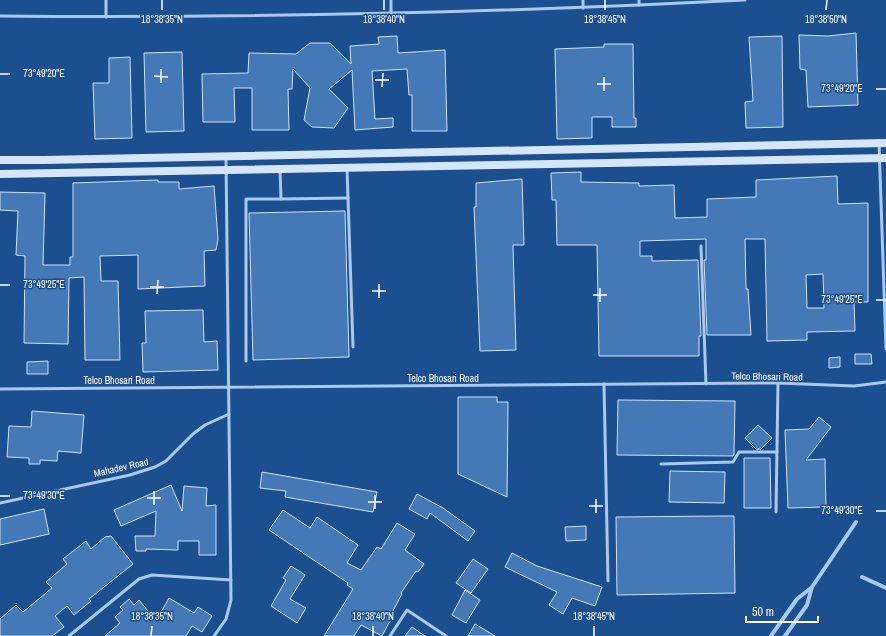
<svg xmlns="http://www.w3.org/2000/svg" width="886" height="636" font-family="'Archivo Narrow',sans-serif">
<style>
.building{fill:#4478b7;stroke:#cfe3fa;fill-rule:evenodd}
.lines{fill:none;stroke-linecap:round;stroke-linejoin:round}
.lane{stroke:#a9c9ee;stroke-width:3}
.street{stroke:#a9c9ee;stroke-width:4}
.secondary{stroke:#d6e6fa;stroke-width:8}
.ticks{fill:none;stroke:#fff;stroke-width:1.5}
.labels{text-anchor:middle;stroke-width:3;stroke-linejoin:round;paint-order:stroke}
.street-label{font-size:10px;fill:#fff;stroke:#1b4f8f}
.ticks-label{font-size:10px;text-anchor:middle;fill:#fff;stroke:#1b4f8f;stroke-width:3;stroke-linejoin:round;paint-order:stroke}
</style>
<rect width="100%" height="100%" fill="#1b4f8f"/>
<g class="building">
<path d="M856,33L858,105L808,107L806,70L800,69L799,35L828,36Z"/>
<path d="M397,36L398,53L445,50L447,131H412V95H409L407,69L372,71L375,119L393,118V127L355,130L352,70L329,89L348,108L334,128L312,127L304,120L310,88L293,69L292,89H288L289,130H252V88H234L235,122H203L202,74L248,73L249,53L296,54L310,43H330L351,64L350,46L379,44L378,37Z"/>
<path d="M782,36L783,127L746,128L745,102L753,101L749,37Z"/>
<path d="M604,44H633L634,118H636V127H612V117H592V138L557,139L555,49L604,47Z"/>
<path d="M182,52L184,131L146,132L144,53Z"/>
<path d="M130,57L132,138L95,139L93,83H109V58Z"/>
<path d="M581,172V182L639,183V186L674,185L675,218L707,217V199L756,197V180L837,176L838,204L868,203V302H854L855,331L807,332V340L767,341L765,239H745L746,289H748L751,335H707L704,260H706V239L640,241V256H652V261L698,260L701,336H699V356H599L597,245H557L556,200H552L551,173ZM823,274L824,308H807L806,275Z"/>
<path d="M522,179L524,245H513L516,350L480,351L474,207H476V183Z"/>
<path d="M158,180V182H179V189L214,186L218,239L216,250L204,251L205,286L138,289V255L100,256L101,281H118L120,360H85L84,277L69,278L68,344L24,343L25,256L16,255L18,211L0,210V192L45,193L43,265H70V257H73V183Z"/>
<path d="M345,211L349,357L253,360L249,213Z"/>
<path d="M203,310L204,342L217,341L218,370L143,372L142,343H146L145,311Z"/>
<path d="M855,354H871L872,364H855Z"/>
<path d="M840,357V367L829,368V358Z"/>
<path d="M48,361V374H27V362Z"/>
<path d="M458,397H497V402H508L507,497L458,474Z"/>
<path d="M618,400L735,401L734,454L733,456L617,455Z"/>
<path d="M32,411L84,415L81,453L58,451L57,461L40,460V464H29V458L7,457L9,426L31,427Z"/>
<path d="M819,417L831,427L806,460L825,459L826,507L788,508L785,430L809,429Z"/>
<path d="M758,425L772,438L761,449H756L745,438Z"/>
<path d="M744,458H770L771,508H744Z"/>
<path d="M670,471L725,472L724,503L669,502Z"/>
<path d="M262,472L377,492L373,512L285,497L286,491L260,488Z"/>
<path d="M171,485L182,511L184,486L207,488L206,506L216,505V555H199V541H178V550L146,549V551H136L135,536H155L156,511L121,526L114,510Z"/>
<path d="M417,494L443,508L475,531L468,541L430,513L427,519L409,509Z"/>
<path d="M44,509L49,534L0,545V519Z"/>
<path d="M283,510L310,528L317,517L358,545L347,563L361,570L377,547L381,549L397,523L415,534L405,550L424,564L418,572L416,571L401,593L402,594L388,620L390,621L382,636L361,625L354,636H324L353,589L347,585L348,583L269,530Z"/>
<path d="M720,516H734L735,593L617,595L616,517Z"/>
<path d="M586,526V540L566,541L565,527Z"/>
<path d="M111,536L133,564L89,599L91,601L74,615L67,606L55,616L64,627L52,636H0V619L16,605L23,612L52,588L46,582L67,564L63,559L86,541L91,549L105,537Z"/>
<path d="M512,553L537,566L602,587L595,606L572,598L563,614L549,605L557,592L505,567Z"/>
<path d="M473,559L488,569L471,593L456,583Z"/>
<path d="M291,566L305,575L290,599L306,608L297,623L271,606L286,580L283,578Z"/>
<path d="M465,590L480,600L466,623L452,615Z"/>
<path d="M169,598L194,613L198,607L212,616L202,632L192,626L186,636H105L120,623L115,617L123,610L120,607L129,599L134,605L139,600L156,621Z"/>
<path d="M475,624L495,636H468Z"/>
<path d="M412,627L425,636H405Z"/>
</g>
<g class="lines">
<g class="lane">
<path d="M106,0V17"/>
<path d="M391,0V12"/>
<path d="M583,0V8"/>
<path d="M639,0V5L745,0"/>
<path d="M0,16C213,18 426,14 639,5"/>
<path d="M879,143L886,349"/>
<path d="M347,168L353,347"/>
<path d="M281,199L348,198"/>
<path d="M701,246L706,384"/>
<path d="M246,361V199H281L280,169"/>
<path d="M604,384L608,581"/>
<path d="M0,389L778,383L854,386L886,382"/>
<path d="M661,464L733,462L739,452H777"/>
<path d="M0,503L130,475L155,467L166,461L193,434L205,425L229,414"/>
<path d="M776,512L778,383"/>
<path d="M69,636L139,579L152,575L231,580"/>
<path d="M214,636L226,619L231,600L226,158"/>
<path d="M390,636L407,610L446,636"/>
</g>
<g class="street">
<path d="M862,577L886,588"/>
<path d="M771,636L797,599L811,588"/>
<path d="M785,636L807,605L812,587L856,522"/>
</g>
<g class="secondary">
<path d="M0,160H44L886,143"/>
<path d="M0,174L886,158"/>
</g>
</g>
<path class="ticks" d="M162,10V0M384,10V0M605,10V0M826,10L827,0M0,74H10M154,76L168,77M375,80H389M161,83V69M597,84H611M382,87L383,73M876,89H886M604,91V77M0,285H10M150,287H164M372,291H386M157,294L158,280M593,295H607M379,298V284M876,300H886M600,302V288M0,496H10M147,498H161M368,502H382M154,505V491M589,506H603M375,509V495M876,511H886M596,513V499M151,636L152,626M373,636V626M594,636V626"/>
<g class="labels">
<g class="street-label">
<text transform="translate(767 376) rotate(1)" y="4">Telco Bhosari Road</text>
<text x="443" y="382">Telco Bhosari Road</text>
<text x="119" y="384">Telco Bhosari Road</text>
<text transform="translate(121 467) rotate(-13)" y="4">Mahadev Road</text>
</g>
</g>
<g class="ticks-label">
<text x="162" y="23">18°38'35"N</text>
<text x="384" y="23">18°38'40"N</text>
<text x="605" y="23">18°38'45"N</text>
<text x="826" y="23">18°38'50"N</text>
<text x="44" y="77">73°49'20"E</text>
<text x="842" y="92">73°49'20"E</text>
<text x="44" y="288">73°49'25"E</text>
<text x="842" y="303">73°49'25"E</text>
<text x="44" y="499">73°49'30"E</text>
<text x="842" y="514">73°49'30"E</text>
<text x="152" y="620">18°38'35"N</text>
<text x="373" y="620">18°38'40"N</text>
<text x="594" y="620">18°38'45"N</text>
</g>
<path d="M746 616v6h72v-6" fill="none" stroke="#ffffff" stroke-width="2"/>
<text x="752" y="616" font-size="12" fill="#ffffff" stroke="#1b4f8f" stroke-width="3" paint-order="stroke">50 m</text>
</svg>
